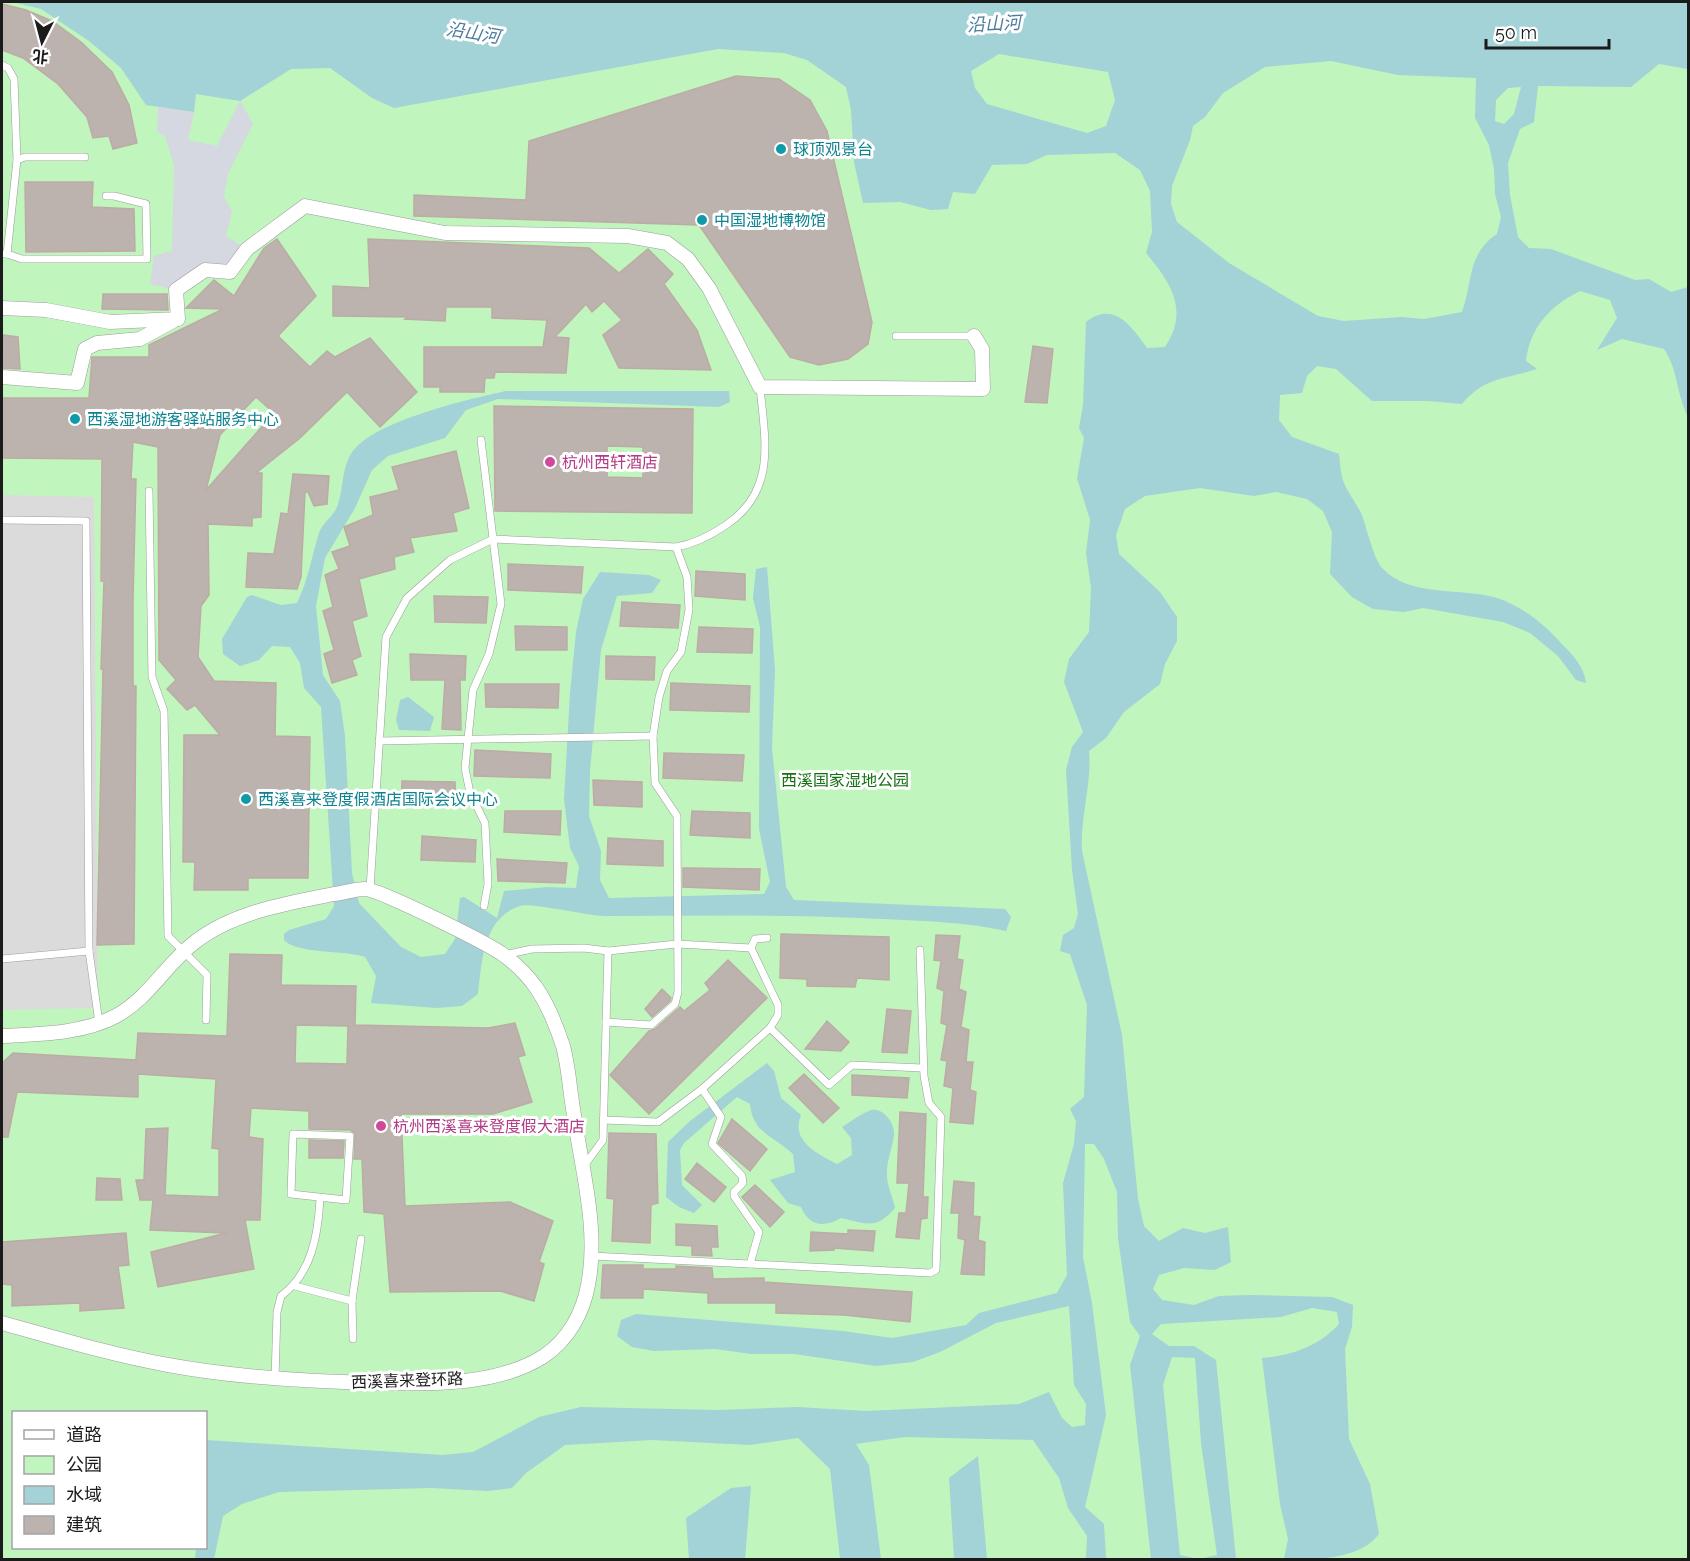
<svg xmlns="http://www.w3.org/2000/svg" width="1690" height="1561" font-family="Raleway,'Noto Sans SC',sans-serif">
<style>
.park{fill:#c0f5be;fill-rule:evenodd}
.parking{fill:#dbdbdb}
.plaza{fill:#d5d7e1}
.water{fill:#a3d2d7;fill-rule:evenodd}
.building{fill:#bcb2ae;stroke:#bcaca4;stroke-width:1.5;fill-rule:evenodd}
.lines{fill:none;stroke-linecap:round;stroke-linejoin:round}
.lane-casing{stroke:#9c9c9c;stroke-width:8}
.street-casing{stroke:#9c9c9c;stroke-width:15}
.lane{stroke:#fff;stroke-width:7}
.street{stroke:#fff;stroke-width:14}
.culture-dot{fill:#0f9aa8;stroke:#fff;stroke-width:2}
.hotel-dot{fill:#d1479c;stroke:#fff;stroke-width:2}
.labels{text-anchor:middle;stroke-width:6;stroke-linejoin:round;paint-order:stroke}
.culture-label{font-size:16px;fill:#0d838f;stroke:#fff;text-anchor:start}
.hotel-label{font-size:16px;fill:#b23c85;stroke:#fff;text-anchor:start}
.park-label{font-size:16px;fill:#147011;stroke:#fff}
.street-label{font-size:16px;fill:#1b1b1b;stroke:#fff}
.water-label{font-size:18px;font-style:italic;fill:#4b7c9c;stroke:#fff}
</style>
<rect width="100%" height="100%" fill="#ece7e1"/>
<path class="park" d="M2,2H1688V1559L2,1560ZM14,1412H206V1548H14Z"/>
<path class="parking" d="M2,495L94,497L98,1008L2,1010Z"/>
<path class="plaza" d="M240,101L253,124L228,174L224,197L232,211L226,236L247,249L230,272L205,270L176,290L150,284L154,256L172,251L174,166L165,136L157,132L158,107L194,112L188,140L217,146Z"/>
<g class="water">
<path d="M12,2H1688V69L1659,64L1631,87L1538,86L1534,122L1520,129L1508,163L1510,195L1518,237L1529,248L1551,249L1635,280L1649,279L1671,292L1688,287V417C1676,393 1678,369 1664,349L1622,339L1597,350L1617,318L1610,300L1580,291C1550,306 1530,327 1526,361L1537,369C1506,379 1484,377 1462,404L1428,401H1372L1336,369L1317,366L1307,376L1302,393L1280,395L1279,420L1292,437L1339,454C1340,461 1340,469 1342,477C1345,489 1355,501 1361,513C1367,527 1373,559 1383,569C1411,598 1461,587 1497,598C1521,606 1543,623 1560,642C1572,654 1584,666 1586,683L1576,680L1558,656L1530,633L1503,622L1423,608L1404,612L1373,609L1352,597L1330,574L1332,532L1323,511L1307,499L1276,492L1254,496L1200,488L1145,496L1125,509L1116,535L1119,554L1160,592L1177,617V641L1165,664L1160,684L1124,712L1106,738L1089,751C1092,785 1080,816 1082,851L1122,1035L1138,1199L1144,1226L1159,1241L1183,1228L1205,1233L1228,1227L1231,1262L1215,1270L1184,1268L1159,1275L1153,1289L1162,1300L1194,1305L1219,1296L1250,1295L1332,1297L1353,1305L1352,1327L1345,1349L1349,1439L1370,1484L1379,1534C1360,1560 1314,1560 1284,1559L1288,1539L1280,1504L1262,1358C1291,1356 1319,1346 1339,1324L1337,1312L1312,1308L1281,1317L1161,1324L1152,1334L1169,1346H1194L1216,1360L1236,1559H1151L1130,1365L1140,1336L1130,1322L1118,1238L1117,1192L1104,1159L1094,1144H1085L1083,1257L1092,1303L1106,1415L1085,1507L1104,1524L1106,1559H1086L1087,1536L1068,1508L1059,1478L1033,1440L905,1437L856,1444L869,1465L881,1559H840L830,1469L798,1438L750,1445L652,1440L565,1445L526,1473L512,1488L488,1491L431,1488L279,1492L242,1504L223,1516L214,1559H195L196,1548H206V1440L443,1455L473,1452L539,1417L581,1407L718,1410L797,1407L866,1411L1019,1404L1049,1392L1062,1418L1072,1427L1085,1425L1086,1404L1074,1385L1069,1306L996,1323L940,1352L913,1362L876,1366L794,1354H751L715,1349L654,1351L632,1347L617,1336L621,1320L636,1314L843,1331L892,1338L966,1325L979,1313L1057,1293L1067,1275L1063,1183L1074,1144L1076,1121L1070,1109L1084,1097L1087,1005L1070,954L1060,951L1063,935L1074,928L1078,914L1072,870L1066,770L1072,747L1083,732L1064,682L1069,659L1089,632L1091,588L1086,553L1090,520L1077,478L1084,438L1079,428L1083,405L1086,322C1113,300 1132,326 1147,348L1165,347C1190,310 1170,282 1146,253L1152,232L1150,191L1140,170L1115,153L1047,155L1027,164L992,165L975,194L953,192L948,209L931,210L900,202L863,203L854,162L851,110L846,87L807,60L784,53L718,49L394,108L372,98L330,68L291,69L240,101L196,94L194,112L146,105L121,68L89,41L41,9ZM999,54L1108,72L1115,100L1106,126L1087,133L987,104L975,88L971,71ZM1331,61L1398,75L1476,78L1475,118L1489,145L1494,169L1495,194L1501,217L1497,234C1467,254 1473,281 1462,312L1424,319L1401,317L1344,321L1318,316L1229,263L1177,222L1171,204L1172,186L1190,140L1193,126L1205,117L1223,93L1265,67ZM1521,87L1514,114L1504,124L1495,121L1496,100L1508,88ZM1172,1357L1195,1358L1201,1443L1217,1555L1199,1559L1180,1555L1163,1385Z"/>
<path d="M506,391H729L730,402L719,407L498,399L466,410L445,438L388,456L372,470L355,508L325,558L316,606L323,675L340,701L345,736L352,873L359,903L401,947L421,957L445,954L455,939L460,898L464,897L497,918L504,891L547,887L576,888L579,866L570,848L564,799L570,693L576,632L583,599L600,572L649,575L661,580L652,593L617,596L601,650L590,771L589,816L601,851L600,880L609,898L764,894L770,882L759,829L760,627L753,598L756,569L767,567L775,670L772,748L786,887L794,900L1005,909L1011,917L1006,931C965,922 925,921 883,919C791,914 698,916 605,916C587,916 530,902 520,906C483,918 482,961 478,994L462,1006L437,1008L371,1003L376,976L365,957C344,950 297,954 284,940V934L289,930L326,919L334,906L321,707L304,688L300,663L290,647L272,646L259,660L240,666L223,654L222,639L247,597L252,595L281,605L297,603C309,578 311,558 319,533C323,522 333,517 337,507C344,490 341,470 351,454C371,421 470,399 506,391Z"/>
<path d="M408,697L434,717L430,731L399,730L396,720L400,700Z"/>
<path d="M767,1063L774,1071L781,1098L801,1115C790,1141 818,1154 837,1164L852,1155L851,1138L842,1127C850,1122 862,1113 871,1110C883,1107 895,1123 894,1134C893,1148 886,1160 887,1176C887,1186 893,1197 895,1208C876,1230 867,1224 841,1218C824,1228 809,1226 801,1207L788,1203L770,1180L795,1172L793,1154C773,1135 753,1134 750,1104L737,1097L684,1143L680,1150L682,1185L702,1205L694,1213L679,1207L666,1197L668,1142L690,1121Z"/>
<path d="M978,1456L987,1559H954L949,1478Z"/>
<path d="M751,1486L745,1559H689L686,1518L731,1488Z"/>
</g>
<g class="building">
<path d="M2,4L26,10L52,21L81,42L112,72L129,105L137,143L113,149L109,136L93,138L87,117L58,84L23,58L2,50Z"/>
<path d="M736,76L779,79L810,100L827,131L872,322L868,344L848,359L819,365L790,357L699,225L414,216V195L526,200L529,141Z"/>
<path d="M25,182H93L92,207L134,209L135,251L26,252Z"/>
<path d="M277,239L316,296L278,336L310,367L327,351L335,357L370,338L417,392L380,427L347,392L300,438L256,473H262L261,517L252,518V526L208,524L209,595L201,606L198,657L214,681L276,683L275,736L310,737L308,878H248V890H194L195,862H183L184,735H220L195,705L187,710L167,689L176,680L159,660L158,447L133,442L131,479H136L133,599V686H136L134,944L97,945L103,669H101L104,581H101L102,459L2,458V398H89L92,357H149V345L223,309L186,308L214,280L234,296L264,248ZM256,397L274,413L206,490L220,435Z"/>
<path d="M368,239L589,248L619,273L648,249L673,274L664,284L697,330L711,370L619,368L603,335L622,320L604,301L592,312L586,304L555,337L569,338L566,373L495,372L494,378H485L484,392H440V387H424V347H543L547,320L492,318V307H446L445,321L405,319L408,317L333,316V286L370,288Z"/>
<path d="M103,294H167L168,310L102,309Z"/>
<path d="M3,335L18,337L20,369L2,368Z"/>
<path d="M1033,346L1053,349L1047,403L1025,402Z"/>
<path d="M494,406L693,409L692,513L495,511ZM607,446L643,447V478L607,477Z"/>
<path d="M456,451L469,508L453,513L457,531L410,538L414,552L394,557L395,569L359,579L367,616L352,621L361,656L352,660L357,675L332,683L324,654L334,650L323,611L333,607L325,575L339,569L332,552L350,546L344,527L373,515L370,497L399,490L392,467Z"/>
<path d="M293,474L329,476L327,504L314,506L308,492H305L301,577L297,589L246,587L248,553L274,554L281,513L288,514Z"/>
<path d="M508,564L583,567L581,593L508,590Z"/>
<path d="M696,571L745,574V600L695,596Z"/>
<path d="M434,596L488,597L486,623L435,622Z"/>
<path d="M622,602L680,605L678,628L620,626Z"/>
<path d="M515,626L567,627V650H516Z"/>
<path d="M699,627L753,629L752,653L697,652Z"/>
<path d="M410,654L466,656L465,680H460L461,730L442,729L445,680H411Z"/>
<path d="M606,656L655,657L654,680L606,679Z"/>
<path d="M671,683L750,686L749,712L670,710Z"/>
<path d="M485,684H559L558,708L486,707Z"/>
<path d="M475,750L551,754L550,778L474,776Z"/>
<path d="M664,753L744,755L742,781L663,778Z"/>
<path d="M593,780L642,782V807L594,805Z"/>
<path d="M402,781L455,782L456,806H401Z"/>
<path d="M505,811H561L560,835L504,832Z"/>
<path d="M692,811L750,813V838L690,835Z"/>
<path d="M422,836L476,840L475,862L421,860Z"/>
<path d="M608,838L663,841V866L607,864Z"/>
<path d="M497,859L567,863L565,883L498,881Z"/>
<path d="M683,868L760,869L759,890L683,887Z"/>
<path d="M781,934L889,937V980L857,978L855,987L807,986V979L780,978Z"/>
<path d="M936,935L960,936L957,959L963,960L959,989L966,992L961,1027L969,1030L966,1062H973L970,1090L976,1092L973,1124L950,1122L953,1088L944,1086L947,1061L941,1060L947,1025L941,1023L944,991L937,988L941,961L934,960Z"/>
<path d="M230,954L282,955L281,985L356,986L355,1025L488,1028L515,1023L525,1055L518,1057L532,1102L493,1114H401L405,1206L510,1202L553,1221L539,1262L544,1264L534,1301L500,1291L390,1292L384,1214L364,1212L362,1159H354L355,1133L350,1130L309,1129V1111L251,1108L249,1137L263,1139L260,1220H245L254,1269L158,1287L151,1252L226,1233L150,1230L153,1200H140L136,1180H144L146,1129L168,1128L165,1195L219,1197V1149L212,1148L216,1079L138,1074V1097L17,1092L8,1137H2V1063L13,1053L136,1060L138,1033L227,1036ZM296,1025L348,1026L347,1064L295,1063Z"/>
<path d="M728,960L767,998L649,1114L610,1075L649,1031L655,1029L680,1007L684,1011L710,990L705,983Z"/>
<path d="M662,989L671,998L670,1001L652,1017L645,1009Z"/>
<path d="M887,1009L911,1011L907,1053L882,1052Z"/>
<path d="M827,1021L849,1042L841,1051L805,1049Z"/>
<path d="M804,1074L839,1108L823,1123L789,1088Z"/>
<path d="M852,1075L909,1078L907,1098L852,1095Z"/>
<path d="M900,1112L926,1114L923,1197H928L927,1218L921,1219L919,1239L896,1237L899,1213H906L909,1183H897Z"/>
<path d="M732,1119L767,1149L750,1171L718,1143Z"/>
<path d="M609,1133L656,1134L658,1203L651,1205L650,1243L612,1241L614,1199L607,1198Z"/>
<path d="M309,1140L344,1141L343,1158H309Z"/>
<path d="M697,1163L726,1187L714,1202L685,1179Z"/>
<path d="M97,1178L120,1179L122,1200H96Z"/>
<path d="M954,1181L974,1183L973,1216L980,1217L978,1240L985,1242L984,1275L961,1274L965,1240L958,1238L959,1213H951Z"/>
<path d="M755,1185L784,1212L770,1227L742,1197Z"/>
<path d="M676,1224L717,1226L718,1247H711L712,1256L692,1255V1246L676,1245Z"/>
<path d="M848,1230L875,1231L873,1251L834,1248V1250L810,1251L811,1232L848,1234Z"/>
<path d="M126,1233L129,1265L118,1266L124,1308L80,1311V1303L12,1306V1285L2,1284V1242Z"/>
<path d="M603,1265H643V1269H676V1266L712,1268L713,1279L764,1278V1282L912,1292L910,1322L844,1315L776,1313V1303H708V1293L643,1289V1298H601Z"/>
</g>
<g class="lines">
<g class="lane-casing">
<g id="lane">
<path d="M2,65L8,68L14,79L17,160"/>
<path d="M2,254H7L17,160L25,157H85"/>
<path d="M7,254L22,259H147L146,204L114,196H106"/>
<path d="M896,336H974"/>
<path d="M481,440L501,604L489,654L473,690L465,768L470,793L485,823L488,884L484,906"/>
<path d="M149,491L152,677L164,711L168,936L207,975L206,1020"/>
<path d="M2,520L86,521L89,951L99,1023"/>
<path d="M379,741L653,736"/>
<path d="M370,889L386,637L407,598L450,560L493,539L676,547C694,544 710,536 726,525C777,491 765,440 760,387"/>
<path d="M751,948L778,1005V1015L770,1028"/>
<path d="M504,955L532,949L584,948L608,951L677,944L751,948L755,939L767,938"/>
<path d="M2,959L89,951"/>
<path d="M606,1022L651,1025L675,1004L678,992L677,816L655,783L653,736L659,697L667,671L681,652L689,610L687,577L676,547"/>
<path d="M603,1120L658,1122L702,1089"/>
<path d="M293,1134L350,1136L346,1200L291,1194Z"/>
<path d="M584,1166L603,1140L608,951"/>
<path d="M592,1256L930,1273L936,1270L941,1117L929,1103L924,1076L920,950"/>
<path d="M750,1264L759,1232L734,1196V1192L743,1183L742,1176L712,1144L721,1117L702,1089L770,1028L829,1085L852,1065L923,1068"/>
<path d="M295,1286L352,1301"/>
<path d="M353,1339L352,1301L361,1239"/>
<path d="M275,1379L277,1312L281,1296C312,1273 318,1235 320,1199"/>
</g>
</g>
<g class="street-casing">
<g id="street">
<path d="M2,308L46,310L110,322L178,319L176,290L205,270L230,272L247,249L305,206L445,233L628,236L667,243L688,259L709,288L760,387L983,389L982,349L974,336"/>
<path d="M2,377L77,383L85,349L97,343L140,339L173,321"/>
<path d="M2,1036C39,1034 82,1034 116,1016C149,998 166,964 195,942C233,912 288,903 334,894C344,893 355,889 365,889C380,890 490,944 505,956C517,965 529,977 537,989C548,1005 557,1028 563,1046C569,1068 570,1093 574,1115C582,1170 599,1230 588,1285C583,1313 568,1340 544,1356C499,1385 436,1384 385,1383C312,1382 239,1378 168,1365C112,1355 56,1338 2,1323"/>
</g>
</g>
<use href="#lane" class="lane"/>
<use href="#street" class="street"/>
</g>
<g class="culture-dot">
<circle cx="781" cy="149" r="6"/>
<circle cx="702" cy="220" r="6"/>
<circle cx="75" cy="419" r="6"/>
<circle cx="246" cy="799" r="6"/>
</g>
<g class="hotel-dot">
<circle cx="550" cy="462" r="6"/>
<circle cx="381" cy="1126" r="6"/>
</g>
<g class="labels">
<g class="culture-label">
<text x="793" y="155">球顶观景台</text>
<text x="714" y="226">中国湿地博物馆</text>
<text x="87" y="425">西溪湿地游客驿站服务中心</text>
<text x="258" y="805">西溪喜来登度假酒店国际会议中心</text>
</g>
<g class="hotel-label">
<text x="562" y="468">杭州西轩酒店</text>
<text x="393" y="1132">杭州西溪喜来登度假大酒店</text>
</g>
<g class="park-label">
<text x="845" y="786">西溪国家湿地公园</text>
</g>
<g class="street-label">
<text transform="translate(407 1380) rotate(-2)" y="6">西溪喜来登环路</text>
</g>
<g class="water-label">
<text transform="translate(994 24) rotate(-3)" y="6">沿山河</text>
<text transform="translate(473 33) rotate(9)" y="6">沿山河</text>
</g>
</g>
<rect width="1690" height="1561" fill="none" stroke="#1b1b1b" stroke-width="6"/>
<rect x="12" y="1411" width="195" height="138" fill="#ffffff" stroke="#a4a4a4" stroke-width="1.5"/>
<rect x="24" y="1430" width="30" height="9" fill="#ffffff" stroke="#a4a4a4" stroke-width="1.5"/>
<text x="66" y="1441" font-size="18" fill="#1b1b1b">道路</text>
<rect x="24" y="1456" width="30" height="18" fill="#c0f5be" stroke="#a4a4a4" stroke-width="1.5"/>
<text x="66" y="1471" font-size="18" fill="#1b1b1b">公园</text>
<rect x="24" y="1486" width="30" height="18" fill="#a3d2d7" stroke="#a4a4a4" stroke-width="1.5"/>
<text x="66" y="1501" font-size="18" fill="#1b1b1b">水域</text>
<rect x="24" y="1516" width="30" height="18" fill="#bcb2ae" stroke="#a4a4a4" stroke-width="1.5"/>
<text x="66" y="1531" font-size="18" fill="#1b1b1b">建筑</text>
<g transform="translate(42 42) rotate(186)" stroke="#ffffff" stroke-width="4.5" paint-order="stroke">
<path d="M0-4.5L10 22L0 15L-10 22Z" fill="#1b1b1b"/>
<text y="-9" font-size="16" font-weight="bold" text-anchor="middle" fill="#1b1b1b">北</text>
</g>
<path d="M1486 39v9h123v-9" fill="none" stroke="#1b1b1b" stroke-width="3"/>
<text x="1495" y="39" font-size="18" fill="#1b1b1b" stroke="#ffffff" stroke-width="4.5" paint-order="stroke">50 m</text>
</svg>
